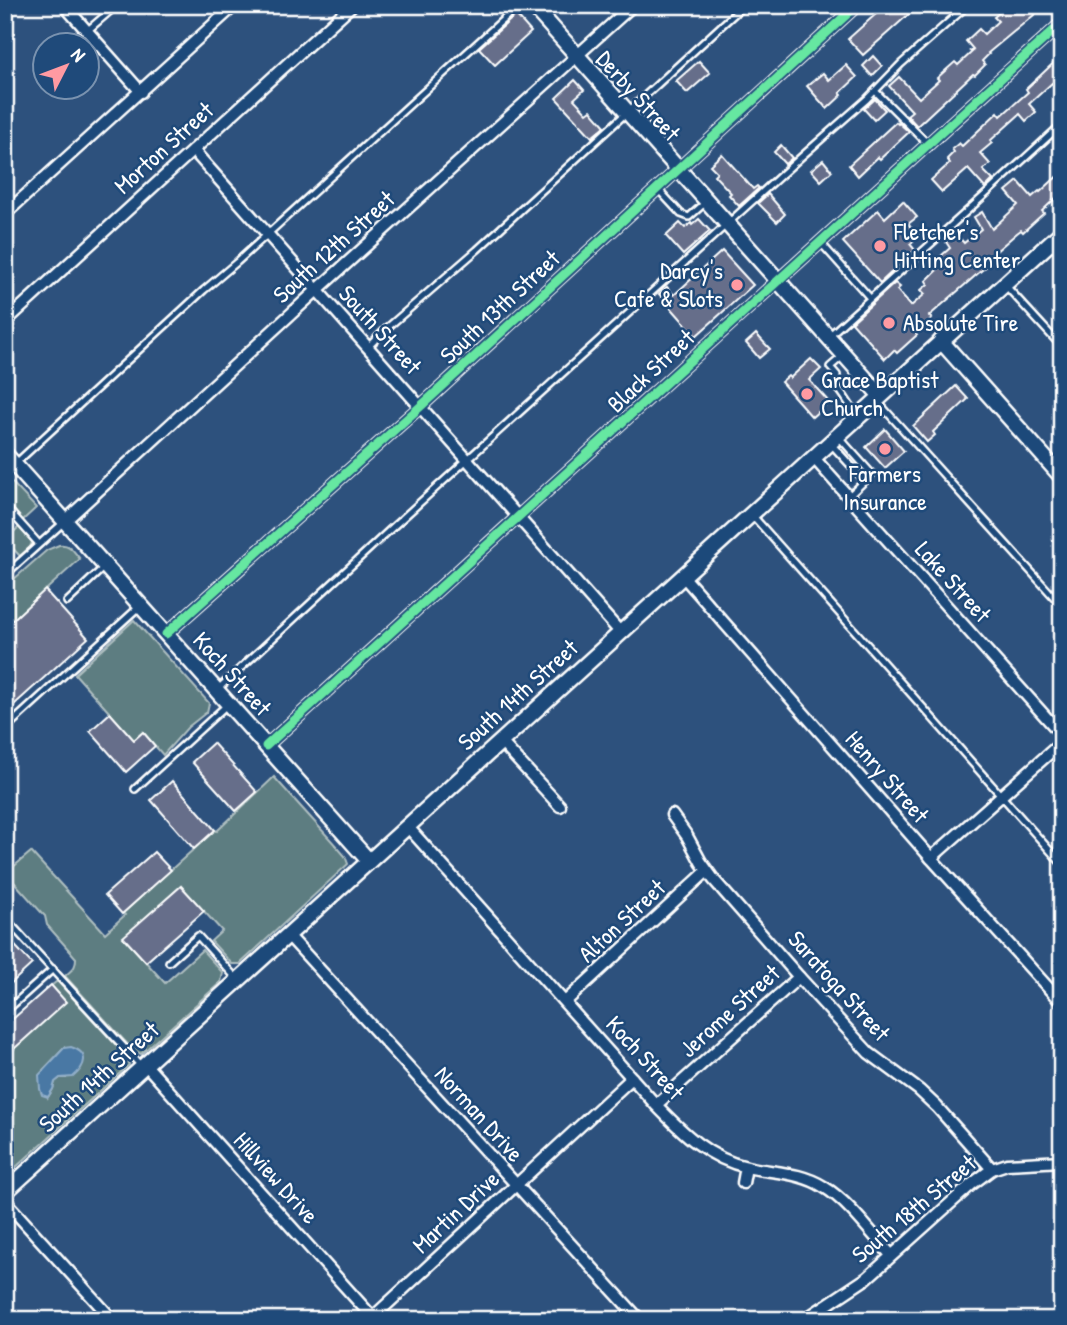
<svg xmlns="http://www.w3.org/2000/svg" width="1067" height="1325" font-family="'Patrick Hand',sans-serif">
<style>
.green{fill:#5d7d81;stroke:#aebec0;stroke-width:2;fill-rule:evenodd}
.water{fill:#4878a4;stroke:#91aec8;stroke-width:2}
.building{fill:#666e8a;stroke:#fff;stroke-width:2}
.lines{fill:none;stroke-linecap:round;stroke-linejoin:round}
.lane-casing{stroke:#fff;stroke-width:10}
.street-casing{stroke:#fff;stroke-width:15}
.secondary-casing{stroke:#fff;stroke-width:19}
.lane{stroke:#1f4a7a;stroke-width:5}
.street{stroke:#1f4a7a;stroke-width:10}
.secondary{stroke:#1f4a7a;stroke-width:14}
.cycleway-casing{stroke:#1f4a7a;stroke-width:13}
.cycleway{stroke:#66e7a1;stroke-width:9}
.poi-dot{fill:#ff9aa2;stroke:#1f4a7a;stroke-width:2.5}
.labels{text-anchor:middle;stroke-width:5;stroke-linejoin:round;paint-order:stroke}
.street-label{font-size:24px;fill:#fff;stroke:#1f4a7a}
.poi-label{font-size:24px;fill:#fff;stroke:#1f4a7a;text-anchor:start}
</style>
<rect width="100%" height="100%" fill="#2d517d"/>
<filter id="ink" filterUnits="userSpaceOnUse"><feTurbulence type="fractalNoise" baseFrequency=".0143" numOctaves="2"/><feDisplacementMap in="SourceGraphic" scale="14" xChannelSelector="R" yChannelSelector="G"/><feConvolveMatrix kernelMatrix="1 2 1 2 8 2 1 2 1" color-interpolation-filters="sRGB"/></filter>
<g filter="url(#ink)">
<g class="green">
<path d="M5,475L36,508L22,521L5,502Z"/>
<path d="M19,527L32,542L30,547L20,556L5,540Z"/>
<path d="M59,545C70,543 74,552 80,559L5,627V587L47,550Z"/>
<path d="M134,620L209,703L207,712L188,727L163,755L143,732L134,740L75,674Z"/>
<path d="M274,777L338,848L345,856L348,864L240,964H232L211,941L222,931L181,886L124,938L165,983L202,950L223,973L221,982L141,1054L133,1050L65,976C72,969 76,969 76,958L47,925L45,916L41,912L6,873L31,852L105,933L125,915L123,913L215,830L217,831Z"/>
<path d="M56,982H58L126,1056L129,1065L5,1177V1057L51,986ZM64,1048L66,1078H60L55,1082L53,1089L48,1097L43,1070Z"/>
</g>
<path class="water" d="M71,1047C90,1053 86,1066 73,1077L60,1078L55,1082L53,1089L48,1097L42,1095L40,1089L39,1075L64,1048Z"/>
<g class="building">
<path d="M886,5H911L905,10L909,14L863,55L848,39Z"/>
<path d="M1008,5H1046L988,53L989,54L982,61L985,65L975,75L973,74L917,126L907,115L912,111L889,86L899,77L919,98L939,80L937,78L955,62L958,65L972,52L970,51L973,49L966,41L979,29L984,34L998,21L994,17Z"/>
<path d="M516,15L531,32L495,65L479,48Z"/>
<path d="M1062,55V94L1052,83L1029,104L1036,112L1026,121L1020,114L990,141L992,143L980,153L990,164L983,170L993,180L985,188L968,169L942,192L931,180L950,163L947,159L954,152L952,149L959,143L962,146L998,112L1001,116L1028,92L1026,89Z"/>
<path d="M873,56L882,66L872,76L863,66Z"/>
<path d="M699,61L710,73L687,93L676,81Z"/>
<path d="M846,65L857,77L840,93L842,95L827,109L807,86L823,73L829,80Z"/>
<path d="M575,80L584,90L574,99L587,113L591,110L605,126L592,137L556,98Z"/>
<path d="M875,99L885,110L874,120L864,109Z"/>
<path d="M896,122L898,124L899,123L909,132L880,159L878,157L858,176L849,165Z"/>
<path d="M781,145L792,158L785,164L774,152Z"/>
<path d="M722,154L753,189L757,186L759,188L739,206L729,195L731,193L714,175L717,172L710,165Z"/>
<path d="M823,160L832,171L821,181L811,170Z"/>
<path d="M1062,172V192L1042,211L1044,213L1023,232L1021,230L1017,233L987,259L990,263L929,316L932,319L916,333L917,335L897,353L894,350L885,359L852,322L895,283L900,287L897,290L911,306L925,294L921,290L928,284L926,281L939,268L934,262L950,248L946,242L956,234L964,243L981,229L974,217L982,212L992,229L1018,205L1006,191L1018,181L1032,197L1039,191L1040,192Z"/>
<path d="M768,194L785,214L777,222L758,203Z"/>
<path d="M903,201L917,217L908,224L919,236L910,244L915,250L880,283L843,242L878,210L885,218Z"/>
<path d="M699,219L710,231L683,255L666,236L680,223L685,228L691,223L692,225Z"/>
<path d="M722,251L753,285L696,336L659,294L667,287L674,295Z"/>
<path d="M756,334L770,349L759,358L746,343Z"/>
<path d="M811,359L821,369L809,380L829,402L812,417L781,382L788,376L790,378Z"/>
<path d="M956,386L968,399L933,432L935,435L927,442L913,426Z"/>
<path d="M885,429L904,451L885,468L866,447Z"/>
<path d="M45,590L88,638L5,713V627Z"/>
<path d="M110,713L134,740L143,732L155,746L126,772L90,731Z"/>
<path d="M213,743L257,792L236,811L192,762Z"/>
<path d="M172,781L215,830L194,849L151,800Z"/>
<path d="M154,852L171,870L122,914L105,895Z"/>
<path d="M181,886L204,911L146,962L123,937Z"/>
<path d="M5,935L32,964L5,989Z"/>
<path d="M51,985L66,1002L5,1057V1026Z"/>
</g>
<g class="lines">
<g class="lane-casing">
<g id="lane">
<path d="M87,31L117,5"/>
<path d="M875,91L928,144"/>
<path d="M657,188L681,214L689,217L706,202"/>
<path d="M821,243L870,298"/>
<path d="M1006,286L1062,347"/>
<path d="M830,335L987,193L1062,124"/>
<path d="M368,347L387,328L477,250L744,5"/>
<path d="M844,355L830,367L837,375L836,386C845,395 849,406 858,416"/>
<path d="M878,402L1062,606"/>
<path d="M838,436L872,474L848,497"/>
<path d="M832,445L865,481"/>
<path d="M15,464L204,290L237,262L519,5"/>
<path d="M5,506L39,544"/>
<path d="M753,516L1062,864"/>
<path d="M5,575L63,523"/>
<path d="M67,602L103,568"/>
<path d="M218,689L394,526L801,157L867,99L901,64L968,5"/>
<path d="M5,729L140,606"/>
<path d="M135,789L228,704"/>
<path d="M5,918L142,1067"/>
<path d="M169,962L198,936L236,978"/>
<path d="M5,1012L53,969"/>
</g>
</g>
<g class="street-casing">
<g id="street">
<path d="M64,5L141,92"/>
<path d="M193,150C335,312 478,471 620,632"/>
<path d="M5,214L235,5"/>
<path d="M5,322L352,5"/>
<path d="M813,457L1062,735"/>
<path d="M65,521L316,291L633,5"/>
<path d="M683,576L931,858L1062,1003"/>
<path d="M166,634L421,406L857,5"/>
<path d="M501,742L560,806"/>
<path d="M266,746C533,506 796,263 1062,23"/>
<path d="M672,815L687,836L701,862L714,880L799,977L869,1053L919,1090L937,1107L992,1169"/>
<path d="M408,827L656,1105C682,1132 709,1159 747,1167C773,1173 801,1172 824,1187C848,1201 872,1234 891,1255"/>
<path d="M931,858L1062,742"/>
<path d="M288,935L640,1320"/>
<path d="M565,1002L707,871"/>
<path d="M145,1064L375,1320"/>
<path d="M656,1105L799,977"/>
<path d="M743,1183L746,1167"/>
<path d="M5,1201L113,1320"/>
<path d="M370,1320L632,1078"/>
<path d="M804,1320L867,1278L972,1184L992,1169L1007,1164L1062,1161"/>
</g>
</g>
<g class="secondary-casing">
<g id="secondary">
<path d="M532,5L880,395"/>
<path d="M941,341L1062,477"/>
<path d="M5,454L369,861"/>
<path d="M5,1192L1062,232"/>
</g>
</g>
<use href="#lane" class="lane"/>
<use href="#street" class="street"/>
<use href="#secondary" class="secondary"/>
<g class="cycleway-casing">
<g id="cycleway">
<path d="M166,634L421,406L857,5"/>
<path d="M266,746C533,506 796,263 1062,23"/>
</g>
</g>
<use href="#cycleway" class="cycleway"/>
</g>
</g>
<g class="poi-dot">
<circle cx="880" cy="246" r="7"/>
<circle cx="737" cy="285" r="7"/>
<circle cx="889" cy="323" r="7"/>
<circle cx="807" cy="394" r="7"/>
<circle cx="885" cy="449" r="7"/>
</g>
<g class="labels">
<g class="street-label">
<text transform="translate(638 96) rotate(48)" y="8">Derby Street</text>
<text transform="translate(164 148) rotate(-42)" y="8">Morton Street</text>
<text transform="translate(334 247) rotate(-42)" y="8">South 12th Street</text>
<text transform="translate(500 307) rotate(-43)" y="8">South 13th Street</text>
<text transform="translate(380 330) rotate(48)" y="8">South Street</text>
<text transform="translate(651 371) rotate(-43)" y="8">Black Street</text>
<text transform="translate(953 582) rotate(48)" y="8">Lake Street</text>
<text transform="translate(232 674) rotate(48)" y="8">Koch Street</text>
<text transform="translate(518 695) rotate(-42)" y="8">South 14th Street</text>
<text transform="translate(887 777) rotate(49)" y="8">Henry Street</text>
<text transform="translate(622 921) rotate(-43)" y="8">Alton Street</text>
<text transform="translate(839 986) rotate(48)" y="8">Saratoga Street</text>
<text transform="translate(730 1011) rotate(-42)" y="8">Jerome Street</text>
<text transform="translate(645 1058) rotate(48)" y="8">Koch Street</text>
<text transform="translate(99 1077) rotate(-42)" y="8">South 14th Street</text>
<text transform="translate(479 1114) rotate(48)" y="8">Norman Drive</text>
<text transform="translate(276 1178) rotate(48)" y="8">Hillview Drive</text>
<text transform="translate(914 1209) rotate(-40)" y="8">South 18th Street</text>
<text transform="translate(456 1212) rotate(-43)" y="8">Martin Drive</text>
</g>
<g class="poi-label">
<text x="894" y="240">Fletcher's<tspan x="894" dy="28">Hitting Center</tspan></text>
<text x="723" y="279" text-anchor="end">Darcy's<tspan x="723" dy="28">Cafe &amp; Slots</tspan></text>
<text x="903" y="331">Absolute Tire</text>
<text x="821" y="388">Grace Baptist<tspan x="821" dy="28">Church</tspan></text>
<text x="885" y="482" text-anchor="middle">Farmers<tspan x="885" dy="28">Insurance</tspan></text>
</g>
</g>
<rect width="1067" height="1325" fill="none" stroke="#1f4a7a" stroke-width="28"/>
<rect x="14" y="14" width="1039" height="1297" fill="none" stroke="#fff" stroke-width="2.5" filter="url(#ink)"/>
<g transform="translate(66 66) rotate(48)"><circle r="33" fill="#1f4a7a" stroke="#7992af" stroke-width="2"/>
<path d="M0-5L12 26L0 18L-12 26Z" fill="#ff9aa2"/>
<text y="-10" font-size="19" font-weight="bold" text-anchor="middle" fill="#ffffff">N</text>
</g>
</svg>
